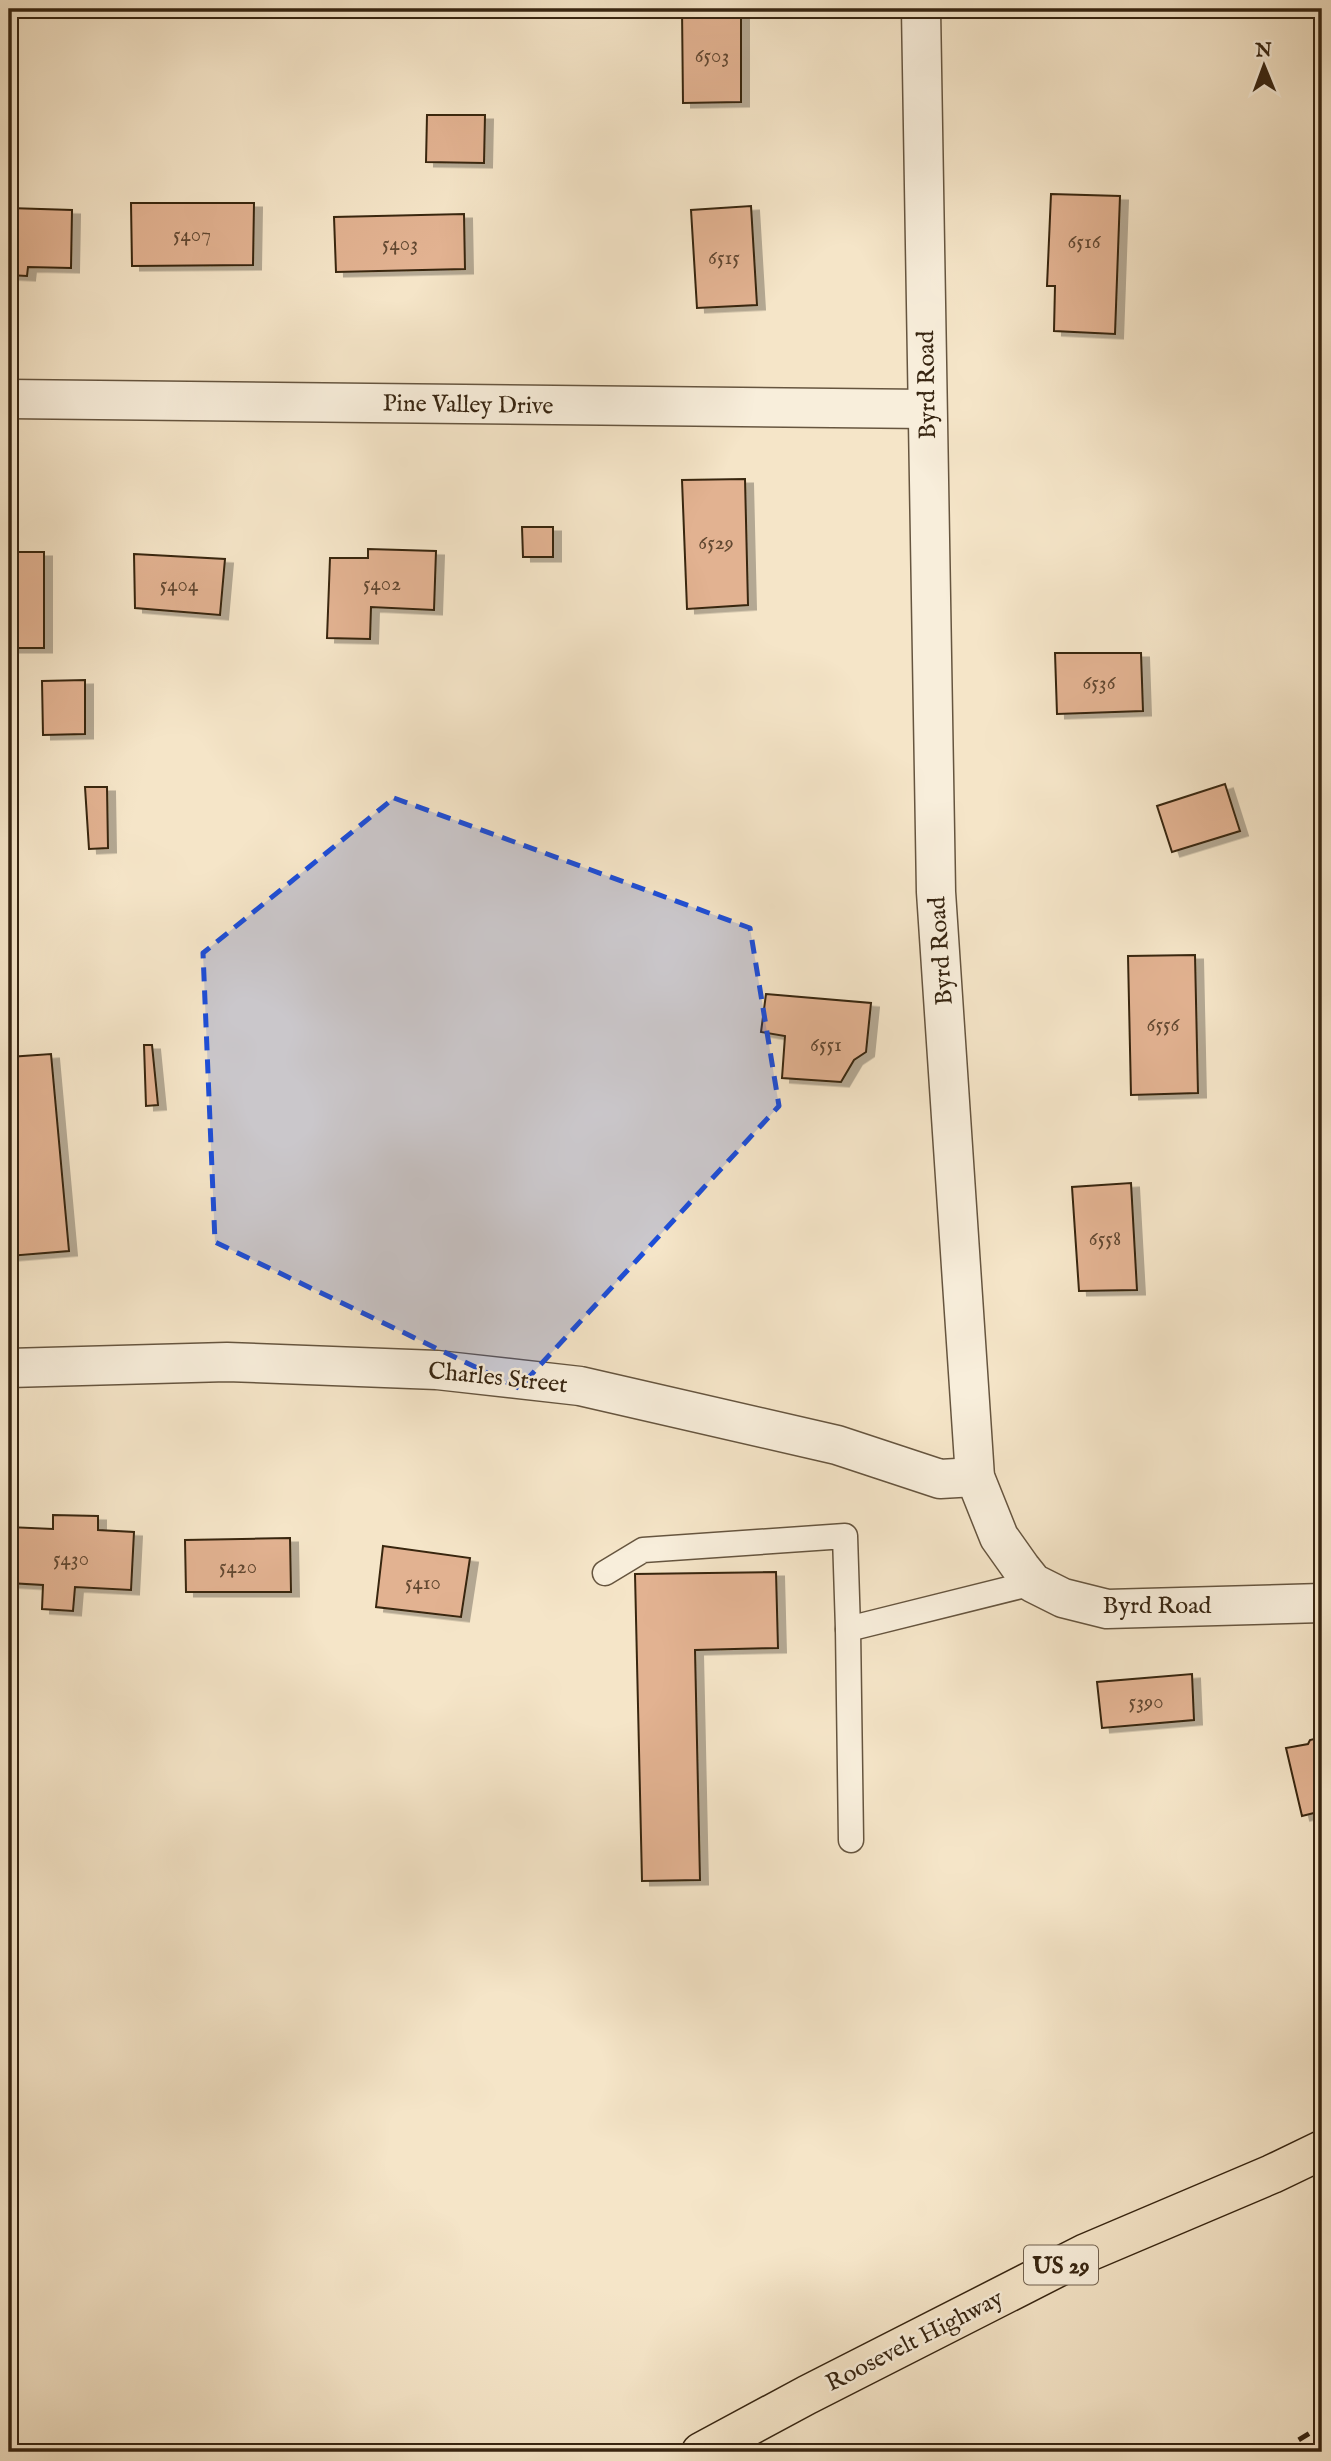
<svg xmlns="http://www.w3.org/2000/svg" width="1331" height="2461" font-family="'IM FELL English',serif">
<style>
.building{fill:#e2b291;stroke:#372511;stroke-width:2;filter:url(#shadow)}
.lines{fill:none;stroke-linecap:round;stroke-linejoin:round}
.lane-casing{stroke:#66553f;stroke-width:27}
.street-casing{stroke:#66553f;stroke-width:41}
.primary-casing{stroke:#372511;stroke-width:41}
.lane{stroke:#f8eedb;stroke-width:24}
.street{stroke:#f8eedb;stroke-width:38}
.primary{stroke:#f5e5c8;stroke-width:38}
.rail{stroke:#372511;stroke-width:5;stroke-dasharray:12 12;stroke-linecap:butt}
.marked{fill:#1d4ed8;fill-opacity:0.2;stroke:#1d4ed8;stroke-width:5;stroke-dasharray:14 9;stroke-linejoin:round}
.labels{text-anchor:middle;stroke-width:5;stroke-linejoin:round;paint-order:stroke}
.number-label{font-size:21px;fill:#624831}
.shield{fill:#f8eedb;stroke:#71614e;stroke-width:2}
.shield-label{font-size:23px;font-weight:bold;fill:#372511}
.street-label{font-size:24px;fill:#372511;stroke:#f8eedb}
</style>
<defs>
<filter id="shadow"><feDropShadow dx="8" dy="4.5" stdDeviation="0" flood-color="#0004"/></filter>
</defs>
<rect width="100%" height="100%" fill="#f5e5c8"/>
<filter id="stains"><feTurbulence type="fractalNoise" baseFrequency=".00286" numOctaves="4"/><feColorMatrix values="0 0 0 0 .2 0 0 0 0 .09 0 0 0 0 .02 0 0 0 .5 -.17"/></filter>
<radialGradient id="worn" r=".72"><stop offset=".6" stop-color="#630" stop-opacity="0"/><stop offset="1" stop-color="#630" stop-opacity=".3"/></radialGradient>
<g class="building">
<path d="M682,9H741V102L683,103Z"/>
<path d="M427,115H485L484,163L426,162Z"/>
<path d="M1051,194L1120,196L1115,334L1054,331L1055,286H1047Z"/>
<path d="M131,203H254L253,265L132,266Z"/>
<path d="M751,206L757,305L697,308L691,210Z"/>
<path d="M9,208L72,210L71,268L28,267L27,276L9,275Z"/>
<path d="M464,214L465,269L336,272L334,217Z"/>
<path d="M745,479L748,605L687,609L682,480Z"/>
<path d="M522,527H553V557H523Z"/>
<path d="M368,549L436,551L434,610L371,607L370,639L327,638L330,558H368Z"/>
<rect x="9" y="552" width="35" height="96"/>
<path d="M134,554L225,559L220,615L135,608Z"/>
<path d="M1055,653H1141L1143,711L1057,714Z"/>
<path d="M85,680V734L43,735L42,681Z"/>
<path d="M1225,784L1240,831L1172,852L1157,806Z"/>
<path d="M85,787H107L108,848L89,849Z"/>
<path d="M1195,955L1198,1093L1131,1095L1128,956Z"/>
<path d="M766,994L871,1003L866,1052L854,1060L841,1082L782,1078L785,1036L761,1032Z"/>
<path d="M144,1045H152L158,1105L146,1106Z"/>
<path d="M51,1054L69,1251L9,1256V1057Z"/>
<path d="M1131,1183L1137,1290L1079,1291L1072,1187Z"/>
<path d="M53,1515L98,1516V1530L134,1532L131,1590L75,1587L73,1611L42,1609L43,1585L9,1583V1527L53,1529Z"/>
<path d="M290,1538L291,1592H186L185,1540Z"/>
<path d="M383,1546L470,1558L461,1617L376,1607Z"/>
<path d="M776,1572L778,1648L695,1650L700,1880L642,1881L635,1574Z"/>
<path d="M1192,1674L1194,1720L1102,1728L1097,1682Z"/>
<path d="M1322,1737V1811L1302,1816L1286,1748L1308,1744L1310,1740Z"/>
</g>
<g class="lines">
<g class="lane-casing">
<g id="lane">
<path d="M605,1573L643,1550L845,1536L848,1629"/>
<path d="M851,1840L848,1629L1033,1583"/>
</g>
</g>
<g class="street-casing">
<g id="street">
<path d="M921,9L936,892L975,1477L999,1537L1021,1568L1033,1583L1063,1598L1107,1609L1322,1603"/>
<path d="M9,399L927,409"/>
<path d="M9,1368L227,1362L437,1370L580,1386L837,1445L940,1479L975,1477"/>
</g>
</g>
<g class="primary-casing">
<path id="primary" d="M701,2452L807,2395L1086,2253L1272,2174L1322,2150"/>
</g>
<use href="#lane" class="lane"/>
<use href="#street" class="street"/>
<use href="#primary" class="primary"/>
<path class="rail" d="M1278,2452L1322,2426"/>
</g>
<path class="marked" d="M394,798L750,928L779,1106L519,1388L215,1242L203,953Z"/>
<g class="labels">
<g class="number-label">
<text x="712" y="62">6503</text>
<text x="192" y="241">5407</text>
<text x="1084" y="248">6516</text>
<text x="400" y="250">5403</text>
<text x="724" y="264">6515</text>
<text x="716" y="549">6529</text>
<text x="382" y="590">5402</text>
<text x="179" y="591">5404</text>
<text x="1099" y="689">6536</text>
<text x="1163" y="1031">6556</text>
<text x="826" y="1051">6551</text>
<text x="1105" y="1245">6558</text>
<text x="71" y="1565">5430</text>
<text x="238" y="1573">5420</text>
<text x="423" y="1589">5410</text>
<text x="1146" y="1708">5390</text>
</g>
<rect class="shield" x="1024" y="2245.5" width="74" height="39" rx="5"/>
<g class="shield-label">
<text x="1061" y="2273">US 29</text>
</g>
<g class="street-label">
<text transform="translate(926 385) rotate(-91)" y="8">Byrd Road</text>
<text transform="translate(468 404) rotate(1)" y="8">Pine Valley Drive</text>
<text transform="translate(940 951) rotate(-94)" y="8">Byrd Road</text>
<text transform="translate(498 1377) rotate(6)" y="8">Charles Street</text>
<text x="1157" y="1613">Byrd Road</text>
<text transform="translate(914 2340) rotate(-27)" y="8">Roosevelt Highway</text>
</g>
</g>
<rect width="1331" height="2461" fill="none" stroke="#f5e5c8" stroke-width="35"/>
<rect x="10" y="10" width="1310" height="2440" fill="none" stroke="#372511" stroke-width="3.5"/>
<rect x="18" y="18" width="1296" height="2426" fill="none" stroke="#372511" stroke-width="2"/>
<g transform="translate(1264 66) rotate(359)" stroke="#f8eedb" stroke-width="5" paint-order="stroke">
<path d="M0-5L12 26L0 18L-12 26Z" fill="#372511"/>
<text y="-10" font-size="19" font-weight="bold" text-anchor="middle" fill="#372511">N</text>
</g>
<rect width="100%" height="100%" filter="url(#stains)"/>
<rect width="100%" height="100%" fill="url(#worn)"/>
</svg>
